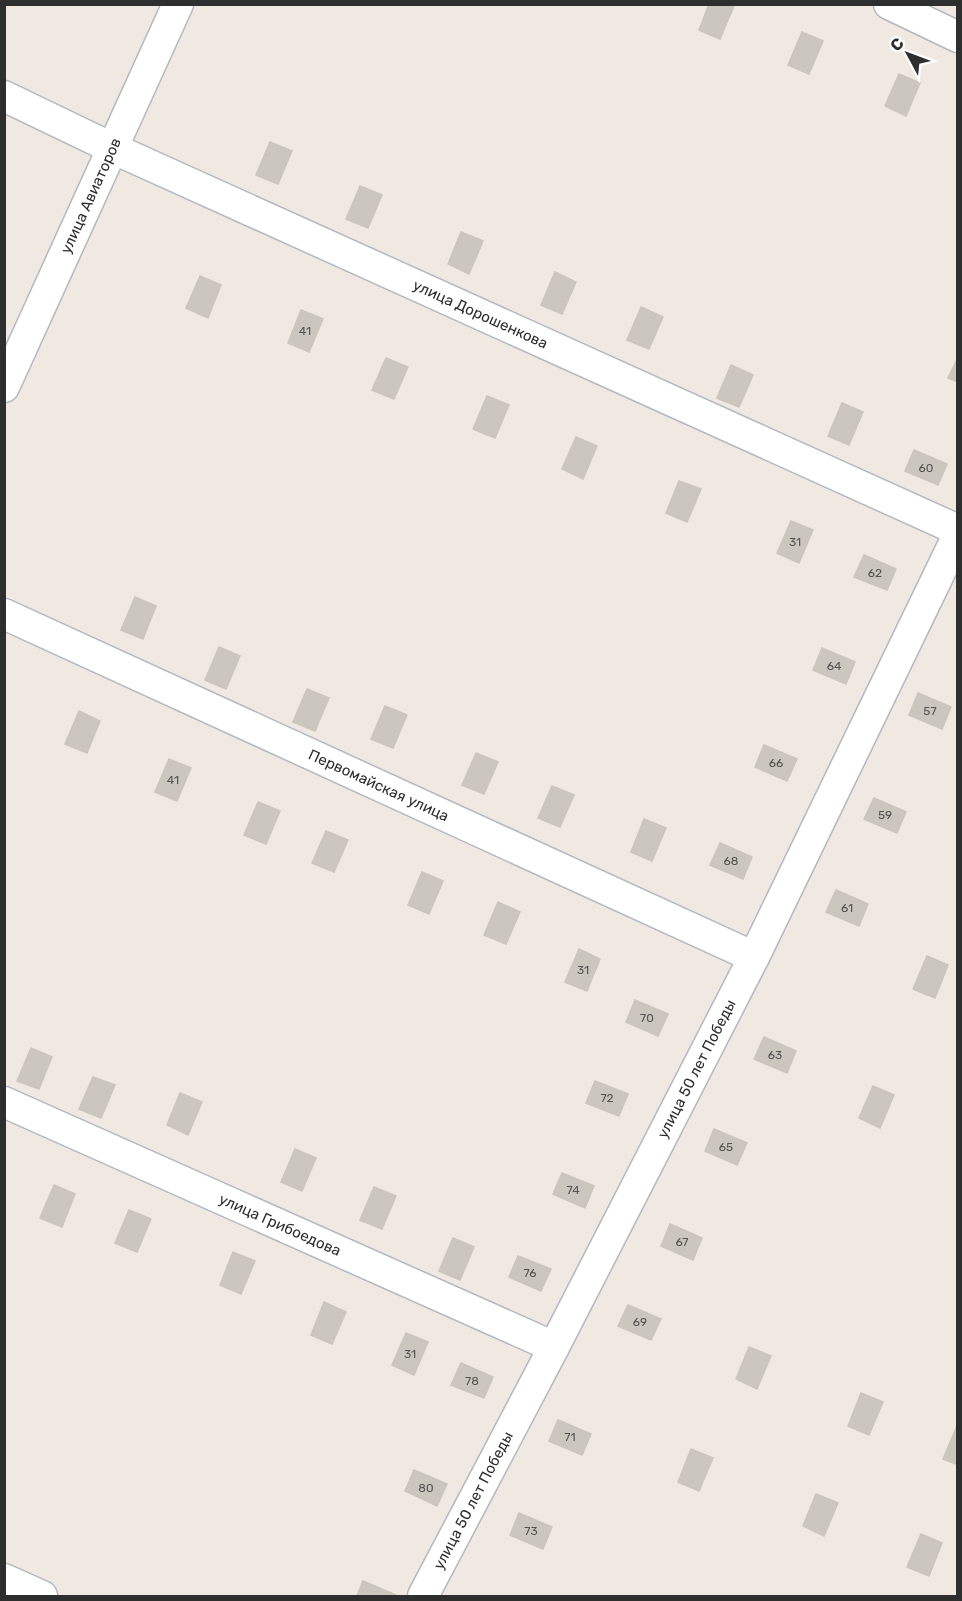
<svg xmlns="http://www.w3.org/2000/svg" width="962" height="1601" font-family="Rubik,sans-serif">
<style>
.building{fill:#cbc7bf;stroke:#cbc5ba;stroke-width:1.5}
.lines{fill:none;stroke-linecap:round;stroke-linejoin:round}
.street-casing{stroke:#b4b7c1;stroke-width:33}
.street{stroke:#fff;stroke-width:30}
.labels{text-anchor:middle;stroke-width:4.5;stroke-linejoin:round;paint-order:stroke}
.number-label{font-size:12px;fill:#555452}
.street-label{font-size:15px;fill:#2e2e2e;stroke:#fff}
</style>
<rect width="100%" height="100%" fill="#efe9e1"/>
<g class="building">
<path d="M709,4L734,6L720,39L699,30Z"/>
<path d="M802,32L823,41L809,74L788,65Z"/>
<path d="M899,74L920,83L906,116L885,106Z"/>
<path d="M270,142L292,151L278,184L256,175Z"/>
<path d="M360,186L382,195L368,228L346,219Z"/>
<path d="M461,232L483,241L469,274L448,264Z"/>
<path d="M555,272L576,282L562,314L541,305Z"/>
<path d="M200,276L221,285L208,318L186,308Z"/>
<path d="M641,307L663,317L649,349L627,340Z"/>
<path d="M301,310L323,319L309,352L288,343Z"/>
<path d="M958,357V382L948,378Z"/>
<path d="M386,358L408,367L394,399L372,390Z"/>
<path d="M731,365L753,375L739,407L717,398Z"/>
<path d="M487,396L509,405L495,438L473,429Z"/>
<path d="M842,403L863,412L849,445L828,436Z"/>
<path d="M576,437L597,446L583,479L562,469Z"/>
<path d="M914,450L947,464L938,485L905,471Z"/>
<path d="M679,481L701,489L687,522L666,513Z"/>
<path d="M791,521L813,530L799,563L777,553Z"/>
<path d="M864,555L896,569L887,590L854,577Z"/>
<path d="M135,597L156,606L143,639L121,630Z"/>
<path d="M219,647L240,656L226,689L205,680Z"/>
<path d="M822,648L855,662L846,684L813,670Z"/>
<path d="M307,689L329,698L315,731L293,722Z"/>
<path d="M918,693L951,707L942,729L909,715Z"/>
<path d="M385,706L407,715L393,748L371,739Z"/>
<path d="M79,711L100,721L87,753L65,744Z"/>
<path d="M764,745L797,759L787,781L755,767Z"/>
<path d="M476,753L498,762L484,794L462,785Z"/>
<path d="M169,759L191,768L177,801L155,792Z"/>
<path d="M552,786L574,795L560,827L538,818Z"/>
<path d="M874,798L906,812L897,833L864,819Z"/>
<path d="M258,802L280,811L266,844L244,835Z"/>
<path d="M644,819L666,828L652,861L631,852Z"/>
<path d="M326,831L348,840L334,872L312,863Z"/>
<path d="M720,843L752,857L743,879L710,865Z"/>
<path d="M422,872L443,881L429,914L408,905Z"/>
<path d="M836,890L868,904L859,926L826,912Z"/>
<path d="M498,902L520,912L506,944L484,935Z"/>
<path d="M579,949L600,959L587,991L565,982Z"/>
<path d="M927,956L948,965L935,998L913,989Z"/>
<path d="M635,1000L668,1014L658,1036L626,1022Z"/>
<path d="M764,1037L796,1051L787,1073L754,1059Z"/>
<path d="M31,1048L52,1057L39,1089L17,1081Z"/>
<path d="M93,1077L115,1085L101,1118L79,1109Z"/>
<path d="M595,1081L628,1094L619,1116L586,1103Z"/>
<path d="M873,1086L894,1095L880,1128L859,1118Z"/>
<path d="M180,1093L202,1102L188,1135L167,1125Z"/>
<path d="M714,1129L747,1143L737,1165L705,1151Z"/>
<path d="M295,1149L316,1158L302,1191L281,1182Z"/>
<path d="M562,1173L594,1186L585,1208L553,1194Z"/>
<path d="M54,1185L75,1194L62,1227L40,1218Z"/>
<path d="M374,1187L396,1196L382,1229L360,1220Z"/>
<path d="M129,1210L151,1219L137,1252L115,1243Z"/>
<path d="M670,1224L702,1238L693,1260L661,1246Z"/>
<path d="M453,1238L474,1247L460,1280L439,1271Z"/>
<path d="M233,1252L255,1261L241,1294L220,1285Z"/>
<path d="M518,1256L551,1269L541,1291L509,1277Z"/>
<path d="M324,1302L346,1312L332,1344L311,1335Z"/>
<path d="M628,1305L661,1319L651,1340L618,1326Z"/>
<path d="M406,1333L428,1342L414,1375L392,1365Z"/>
<path d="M749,1347L771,1356L757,1389L736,1379Z"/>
<path d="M461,1363L493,1377L484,1398L451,1385Z"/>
<path d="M861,1393L883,1402L869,1435L848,1426Z"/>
<path d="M558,1420L591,1434L582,1455L549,1441Z"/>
<path d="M957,1426H958V1465L943,1459Z"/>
<path d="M691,1449L713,1458L699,1491L678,1482Z"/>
<path d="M414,1470L447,1484L437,1506L405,1491Z"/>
<path d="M816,1494L838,1503L824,1536L803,1526Z"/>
<path d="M519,1513L552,1527L543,1549L510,1535Z"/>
<path d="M921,1534L942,1543L929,1576L907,1567Z"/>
<path d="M363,1581L396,1595L395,1596H357Z"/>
</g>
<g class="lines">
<g class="street-casing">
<g id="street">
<path d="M889,4L958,37"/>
<path id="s1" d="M4,96L112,148L958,530"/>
<path id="s2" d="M4,387L178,4"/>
<path id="s3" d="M4,614L754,957"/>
<path id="s4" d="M4,1102L554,1347"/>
<path d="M4,1579L42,1596"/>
<path id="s5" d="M423,1596L554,1347L754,957L958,535"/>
</g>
</g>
<use href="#street" class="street"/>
</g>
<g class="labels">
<g class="number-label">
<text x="305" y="335">41</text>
<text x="926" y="472">60</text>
<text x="795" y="546">31</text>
<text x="875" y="577">62</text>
<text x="834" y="670">64</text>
<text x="930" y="715">57</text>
<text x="776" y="767">66</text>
<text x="173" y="784">41</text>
<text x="885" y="819">59</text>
<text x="731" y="865">68</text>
<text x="847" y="912">61</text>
<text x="583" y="974">31</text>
<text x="647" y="1022">70</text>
<text x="775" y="1059">63</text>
<text x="607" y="1102">72</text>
<text x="726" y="1151">65</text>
<text x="573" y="1194">74</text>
<text x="682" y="1246">67</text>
<text x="530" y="1277">76</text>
<text x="640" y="1326">69</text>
<text x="410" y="1358">31</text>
<text x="472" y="1385">78</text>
<text x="570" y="1441">71</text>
<text x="426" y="1492">80</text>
<text x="531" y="1535">73</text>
</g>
<g class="street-label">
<text dy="5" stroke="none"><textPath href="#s2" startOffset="210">улица Авиаторов</textPath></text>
<text dy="5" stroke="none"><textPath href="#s1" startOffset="524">улица Дорошенкова</textPath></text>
<text dy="5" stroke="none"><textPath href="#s3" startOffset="412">Первомайская улица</textPath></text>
<text dy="5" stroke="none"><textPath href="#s5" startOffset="594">улица 50 лет Победы</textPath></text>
<text dy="5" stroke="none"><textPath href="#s4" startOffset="302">улица Грибоедова</textPath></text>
<text dy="5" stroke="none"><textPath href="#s5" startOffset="108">улица 50 лет Победы</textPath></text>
</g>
</g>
<rect width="962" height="1601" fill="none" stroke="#2e2e2e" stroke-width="12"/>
<g transform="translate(908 54) rotate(311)" stroke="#ffffff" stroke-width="4.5" paint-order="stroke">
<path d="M0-4.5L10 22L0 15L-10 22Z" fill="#2e2e2e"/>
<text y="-9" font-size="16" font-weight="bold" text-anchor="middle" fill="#2e2e2e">С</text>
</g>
</svg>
